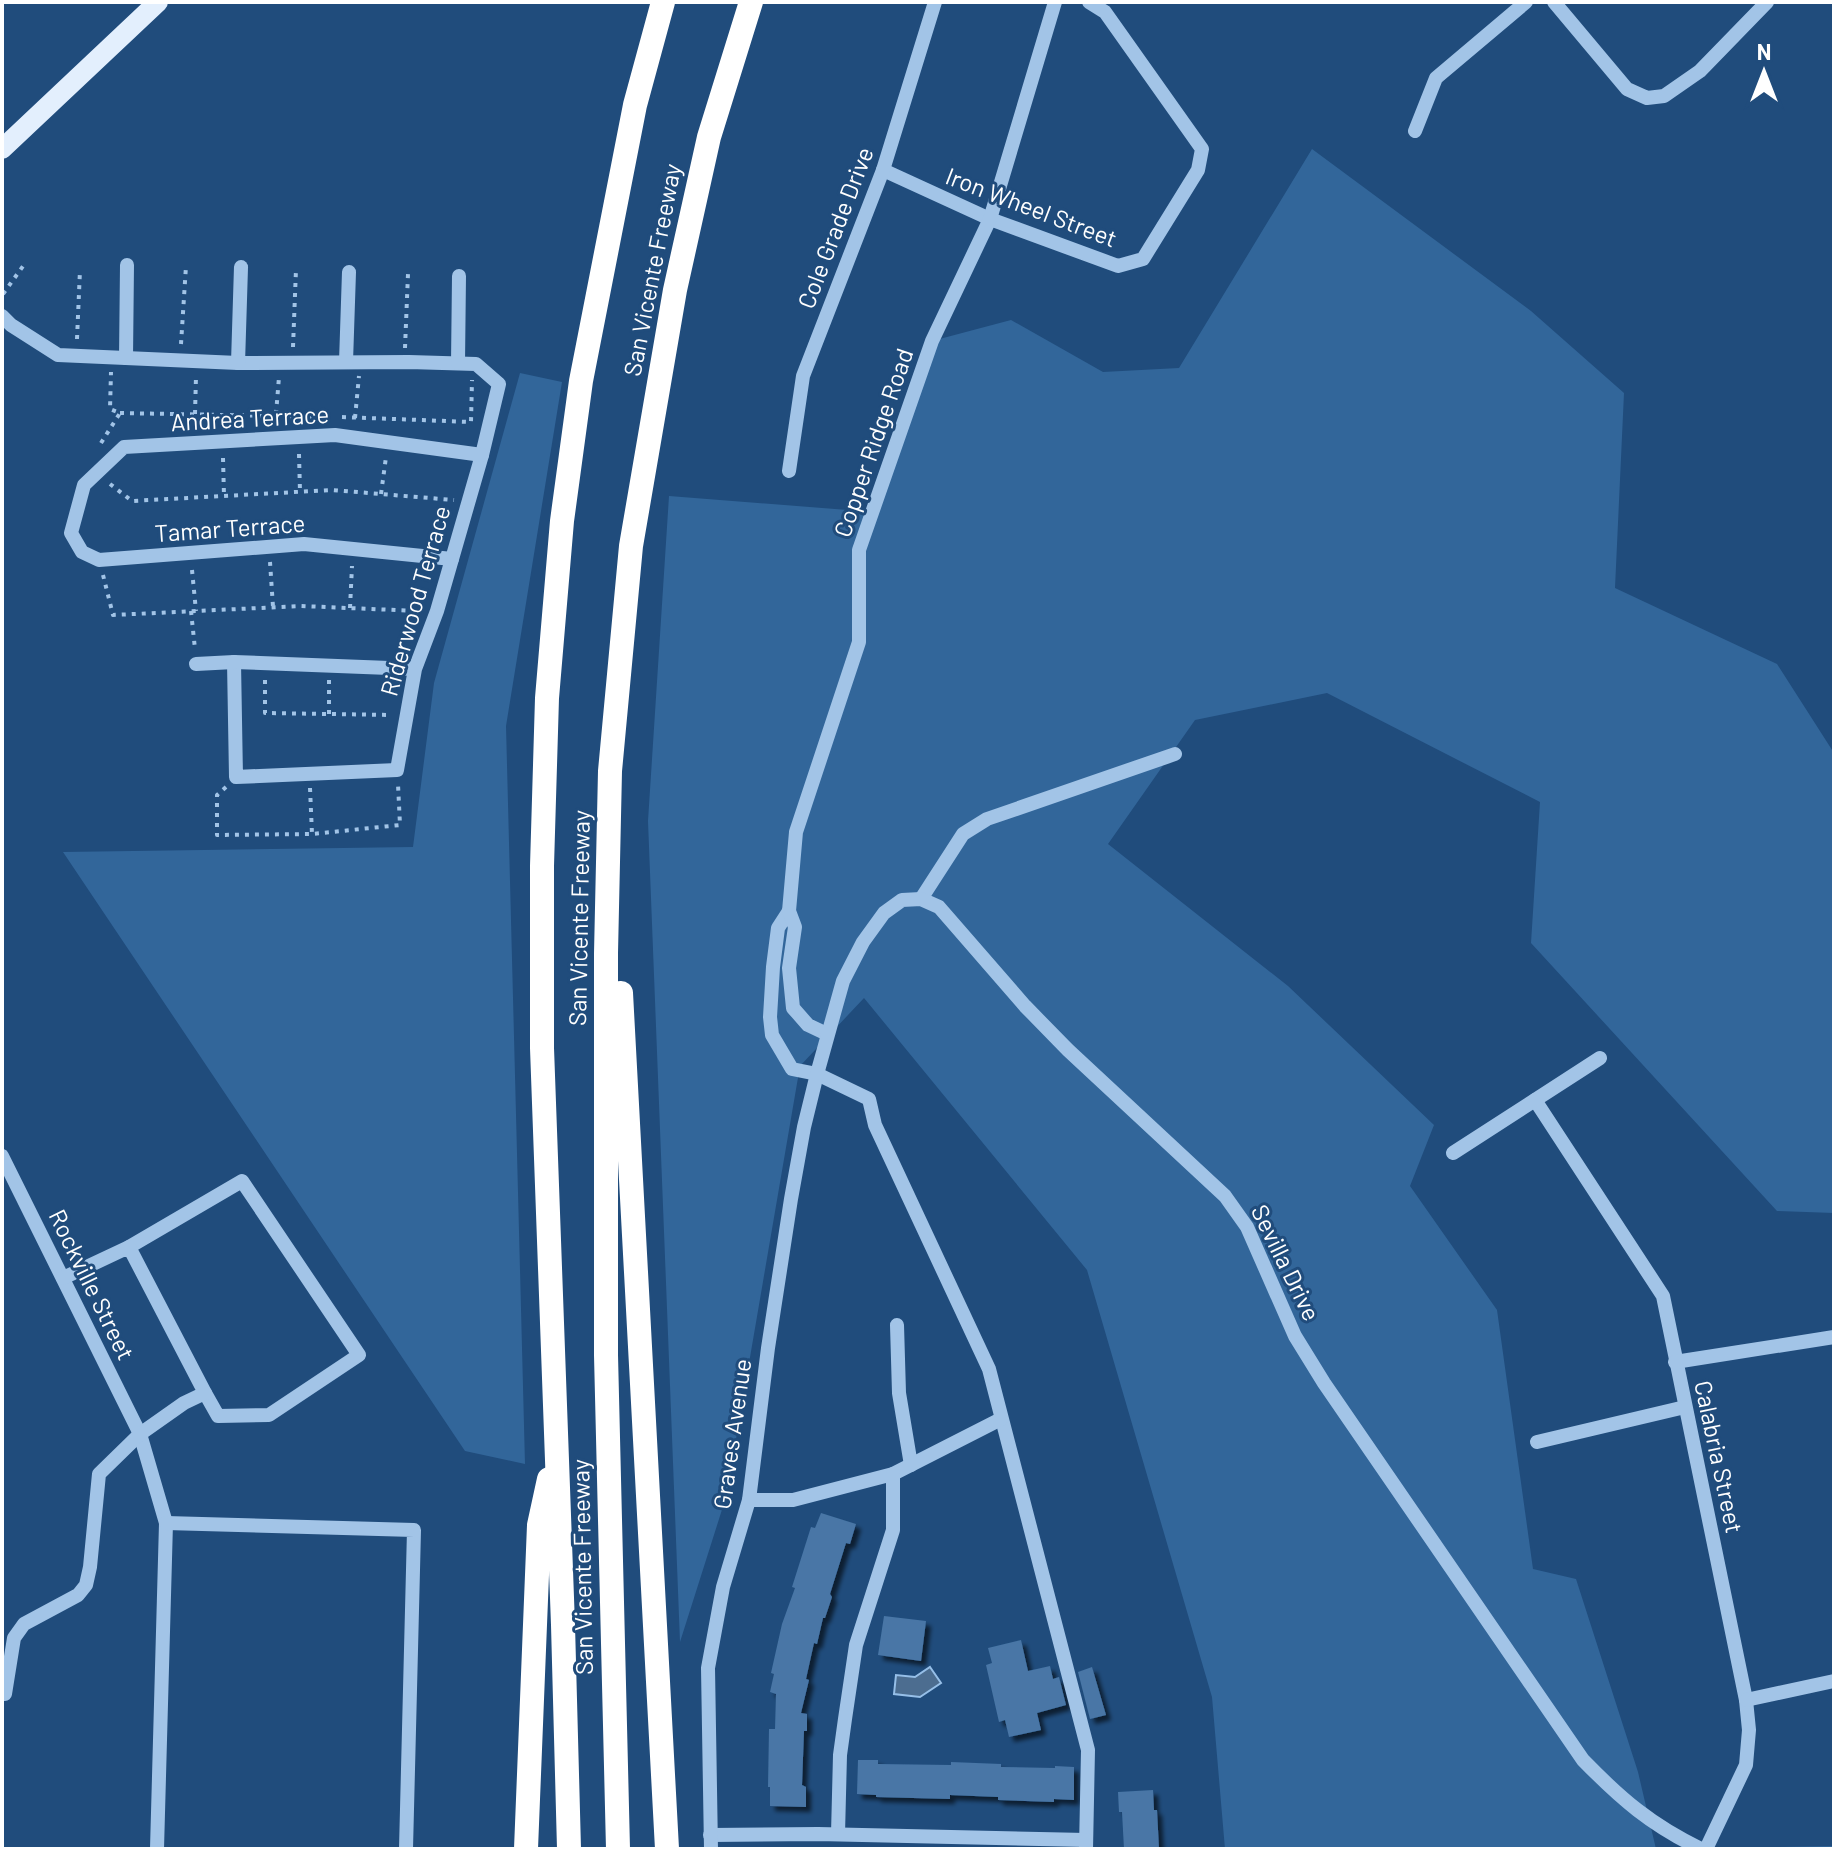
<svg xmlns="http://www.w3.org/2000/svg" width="1836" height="1851" font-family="Barlow,sans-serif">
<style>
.green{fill:#32669a}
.water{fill:#4c6d90;stroke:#96bfe8;stroke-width:2}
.building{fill:#4876a6;filter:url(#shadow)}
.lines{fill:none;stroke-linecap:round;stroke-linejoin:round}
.path{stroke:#a2c4e7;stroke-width:4;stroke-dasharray:4 6;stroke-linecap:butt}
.minor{stroke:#a2c4e7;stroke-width:14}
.major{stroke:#e3effd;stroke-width:20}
.highway{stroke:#fff;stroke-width:24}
.labels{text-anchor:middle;stroke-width:6;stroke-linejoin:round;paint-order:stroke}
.street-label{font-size:24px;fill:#fff;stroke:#204c7c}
</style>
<defs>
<filter id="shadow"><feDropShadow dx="5" dy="5" stdDeviation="2" flood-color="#0009"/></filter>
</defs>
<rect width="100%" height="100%" fill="#204c7c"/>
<g class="green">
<path d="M1312,149L1531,311L1624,393L1615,588L1777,664L1834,753V1213L1777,1211L1531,943L1540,802L1327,693L1195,720L1108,844L1288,986L1434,1125L1410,1186L1497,1310L1533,1569L1576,1579L1638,1772L1656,1849L1834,1846V1849H1225L1212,1697L1087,1270L864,998L800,1066L726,1497L680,1642L648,821L669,496L873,512L932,341L1011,320L1103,372L1179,368Z"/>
<path d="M520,373L562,382L506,726L525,1464L465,1451L63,852L413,847L434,683Z"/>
</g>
<path class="water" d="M930,1667L941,1683L920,1697L894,1694L896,1675L915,1677Z"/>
<g class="building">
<path d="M821,1513L856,1524L850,1544L846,1543L830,1594L832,1597L825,1618H823L817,1644L814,1643L806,1679L809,1680L801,1713L807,1714V1731H804L802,1785L806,1787V1807L770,1806V1787H768L769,1729H775L776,1694L770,1692L774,1674L771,1673L782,1624L795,1588L792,1587L811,1527L815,1528Z"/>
<path d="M884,1616L926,1621L921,1661L878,1655Z"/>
<path d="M1021,1640L1028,1671L1050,1666L1053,1679L1059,1677L1066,1705L1037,1713L1041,1730L1009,1737L1005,1720L999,1722L986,1665L992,1663L988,1648Z"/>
<path d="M1092,1667L1106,1715L1090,1719L1078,1672Z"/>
<path d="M858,1760H878V1764L951,1765V1762L1001,1764V1767L1055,1768V1766L1074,1767V1800L1054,1799V1802L998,1800V1797L950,1795V1799L876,1797V1795L857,1794Z"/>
<path d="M1153,1790L1154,1810H1157L1159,1849H1124L1122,1812H1119L1118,1792Z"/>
</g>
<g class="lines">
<g class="path">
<path d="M3,294L26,262"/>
<path d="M77,339L80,270"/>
<path d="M181,344L186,266"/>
<path d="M293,347L296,269"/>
<path d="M405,348L408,274"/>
<path d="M120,413L330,417"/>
<path d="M195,414L196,376"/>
<path d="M276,414L279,377"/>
<path d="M342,417L471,422L472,380"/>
<path d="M355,418L359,376"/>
<path d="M101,443L120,413L110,409L111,372"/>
<path d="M299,454L300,492"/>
<path d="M223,458L224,496"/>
<path d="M110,484L132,501L332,490L454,500"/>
<path d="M381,494L386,457"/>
<path d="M270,562L273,607"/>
<path d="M192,570L196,611"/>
<path d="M103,575L113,615L301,606L419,611"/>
<path d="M350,608L352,566"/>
<path d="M191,611L195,649"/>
<path d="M265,680V713L392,715"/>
<path d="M329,714V680"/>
<path d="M226,787L217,795V835L312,834L400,825L398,784"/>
<path d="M310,788L312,834"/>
</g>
<g class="minor">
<path d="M1554,2L1627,89L1647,98L1664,96L1700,71L1767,2"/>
<path d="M1415,131L1436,78L1526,2"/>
<path d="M883,170L990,219L1118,266L1143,259L1198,170L1202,149L1105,12L1089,2"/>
<path d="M2,316L11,325L58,355L238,363L409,362L476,364L499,384L482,455L437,611L415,669L397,770L236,777L234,662L415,669"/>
<path d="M126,358L127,265"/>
<path d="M346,362L349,272"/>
<path d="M238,363L241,267"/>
<path d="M458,363L459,276"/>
<path d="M789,471L803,376L883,170L935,2"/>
<path d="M452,559L304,544L99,560L82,552L71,533L84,485L124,447L335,435L482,455"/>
<path d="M196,664L234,662"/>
<path d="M921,899L963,834L987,819L1175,754"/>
<path d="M789,911L778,928L773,967L770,1017L772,1035L792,1069L817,1074L869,1099L875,1125L989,1369L1088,1750L1086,1849"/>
<path d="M827,1034L808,1025L793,1008L789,968L795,927L789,911L796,832L859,642V550L932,341L990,219L1055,2"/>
<path d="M1535,1100L1663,1296L1746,1700L1749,1730L1746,1765L1706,1849"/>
<path d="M1453,1153L1600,1058"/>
<path d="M2,1156L140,1434L166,1523L157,1849"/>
<path d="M129,1247L242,1181L359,1355L269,1415L218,1416L205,1393"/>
<path d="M897,1325L899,1393L911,1465"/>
<path d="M1675,1362L1834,1337"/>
<path d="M1537,1442L1685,1407"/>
<path d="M749,1500H793L893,1474L1001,1419"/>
<path d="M166,1523L414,1530L406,1849"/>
<path d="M2,1694H5L14,1638L24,1624L78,1595L86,1585L90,1567L99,1474L140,1434L184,1403L205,1393L129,1247L63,1278"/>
<path d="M1746,1700L1834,1681"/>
<path d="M838,1834L840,1755L845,1719L856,1645L893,1530V1474"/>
<path d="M710,1835L818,1834L1086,1840"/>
<path d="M711,1849L708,1668L723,1587L749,1500L768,1348L791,1199L804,1127L817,1074L843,981L863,942L884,913L902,900L921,899L939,907L1025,1006L1068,1050L1225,1196L1247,1227L1295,1336L1324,1383L1583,1760C1621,1799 1651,1825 1701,1849"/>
</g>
<path class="major" d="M2,149L158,2"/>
<g class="highway">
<path d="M621,993L667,1849"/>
<path d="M526,1849L539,1525L549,1479"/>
<path d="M569,1849L563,1625L542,1048V866L547,698L562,521L581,381L635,105L663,2"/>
<path d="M618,1849L606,1355V953L610,771L631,546L675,290L709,137L751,2"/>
</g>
</g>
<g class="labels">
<g class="street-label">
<text transform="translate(1031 208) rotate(21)" y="8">Iron Wheel Street</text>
<text transform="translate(836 228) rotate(-69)" y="8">Cole Grade Drive</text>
<text transform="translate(653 270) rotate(-79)" y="8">San Vicente Freeway</text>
<text transform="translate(250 419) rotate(-3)" y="8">Andrea Terrace</text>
<text transform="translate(874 443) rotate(-71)" y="8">Copper Ridge Road</text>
<text transform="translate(230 529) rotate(-4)" y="8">Tamar Terrace</text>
<text transform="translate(416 601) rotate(-74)" y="8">Riderwood Terrace</text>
<text transform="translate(580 918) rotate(-89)" y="8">San Vicente Freeway</text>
<text transform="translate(1285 1263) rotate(64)" y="8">Sevilla Drive</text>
<text transform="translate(91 1285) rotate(64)" y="8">Rockville Street</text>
<text transform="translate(733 1434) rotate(-82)" y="8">Graves Avenue</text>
<text transform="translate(1718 1457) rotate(78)" y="8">Calabria Street</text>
<text transform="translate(583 1567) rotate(-91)" y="8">San Vicente Freeway</text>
</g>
</g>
<rect width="1836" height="1851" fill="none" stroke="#ffffff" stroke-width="8"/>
<g transform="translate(1764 72)" stroke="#204c7c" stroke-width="6" paint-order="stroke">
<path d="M0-6L14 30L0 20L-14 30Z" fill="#ffffff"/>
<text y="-12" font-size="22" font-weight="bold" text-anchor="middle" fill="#ffffff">N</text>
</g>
</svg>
